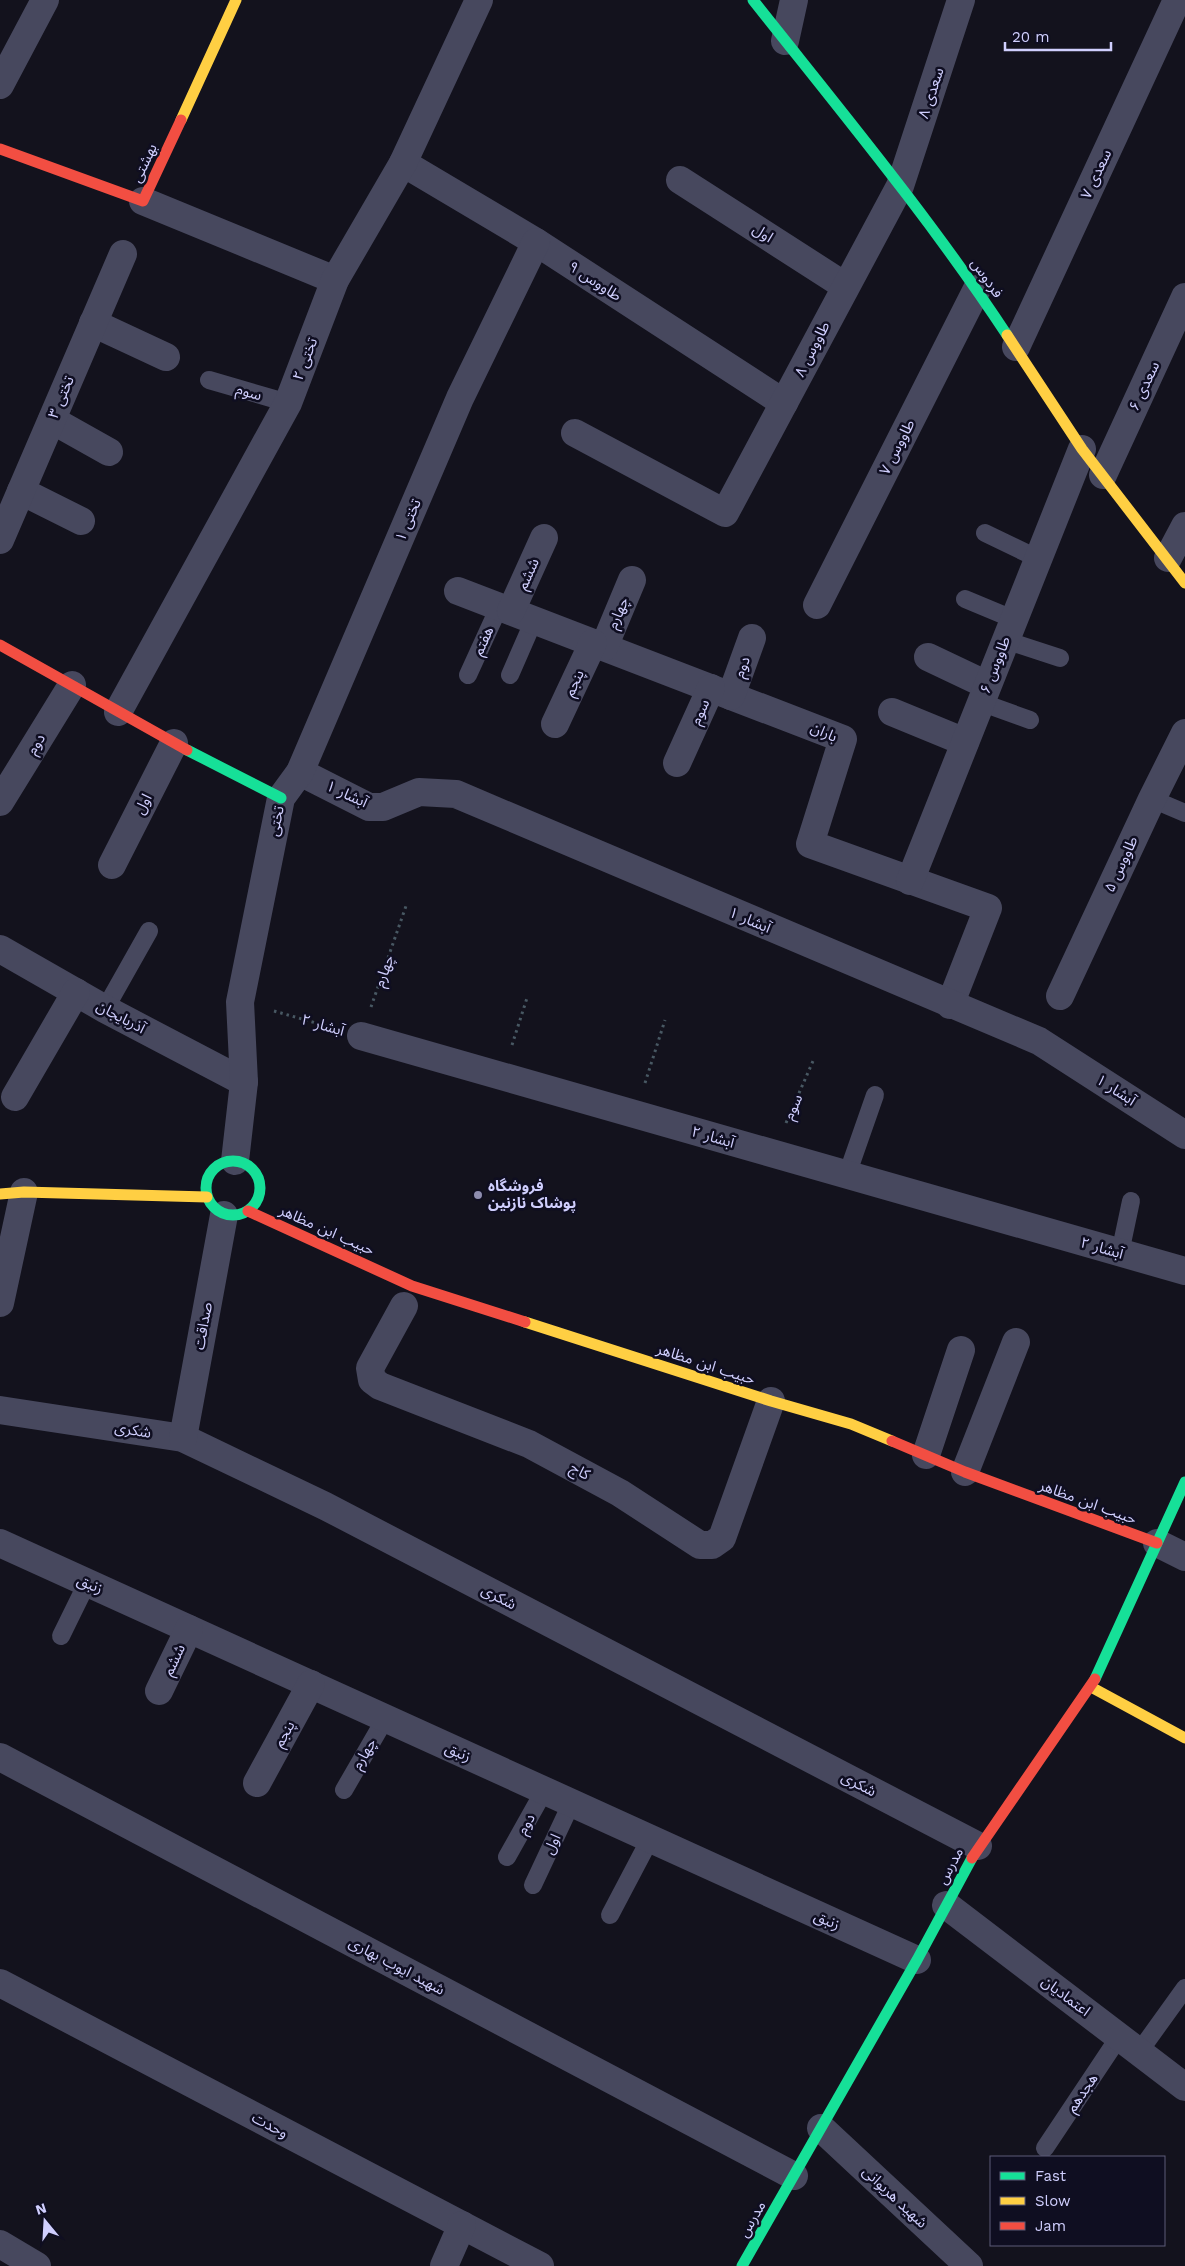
<svg xmlns="http://www.w3.org/2000/svg" width="1185" height="2266" font-family="'Work Sans','Noto Sans Arabic',sans-serif">
<style>
.lines{fill:none;stroke-linecap:round;stroke-linejoin:round}
.path{stroke:#485863;stroke-width:3;stroke-dasharray:2.5 4;stroke-linecap:butt}
.lane{stroke:#47485e;stroke-width:18}
.street{stroke:#47485e;stroke-width:28}
.fast{stroke:#16e098;stroke-width:11}
.slow{stroke:#ffcf43;stroke-width:11}
.jam{stroke:#f24e42;stroke-width:11}
.poi-dot{fill:#8e8daf;stroke:#0f0e21;stroke-width:2}
.labels{text-anchor:middle;stroke-width:5;stroke-linejoin:round;paint-order:stroke}
.street-label{font-size:15px;fill:#d0cffe;stroke:#0f0e21}
.poi-label{font-size:15px;font-weight:bold;fill:#d0cffe;stroke:#0f0e21;text-anchor:start}
</style>
<rect width="100%" height="100%" fill="#13121d"/>
<g class="lines">
<g class="path">
<path d="M371,1007L406,906"/>
<path d="M274,1011L330,1027"/>
<path d="M512,1045L527,998"/>
<path d="M645,1083L665,1020"/>
<path d="M786,1123L813,1061"/>
</g>
<g class="lane">
<path d="M209,380L288,403"/>
<path d="M985,533L1037,558"/>
<path d="M965,599L1013,619"/>
<path d="M1005,640L1060,658"/>
<path d="M468,675L499,607"/>
<path d="M510,675L534,620"/>
<path d="M980,702L1030,720"/>
<path d="M1152,799L1185,813"/>
<path d="M105,1009L149,931"/>
<path d="M847,1175L875,1095"/>
<path d="M1120,1253L1131,1201"/>
<path d="M61,1636L87,1583"/>
<path d="M344,1790L385,1719"/>
<path d="M507,1857L544,1791"/>
<path d="M533,1885L571,1804"/>
<path d="M610,1915L650,1839"/>
<path d="M1139,2052L1185,1988"/>
<path d="M1045,2148L1119,2037"/>
</g>
<g class="street">
<path d="M785,41L794,0"/>
<path d="M0,85L45,0"/>
<path d="M403,163L536,242L784,403"/>
<path d="M680,180L845,286"/>
<path d="M143,201L335,280"/>
<path d="M93,323L166,357"/>
<path d="M1016,347L1177,0"/>
<path d="M52,420L109,452"/>
<path d="M575,433L725,513L900,186L961,0"/>
<path d="M1103,475L1185,297"/>
<path d="M21,491L81,521"/>
<path d="M0,540L123,254"/>
<path d="M1168,558L1185,526"/>
<path d="M458,591L843,739L810,844L988,908L950,1005"/>
<path d="M817,605L977,289"/>
<path d="M511,611L544,538"/>
<path d="M604,647L632,580"/>
<path d="M928,657L987,685"/>
<path d="M731,696L752,638"/>
<path d="M118,712L288,403L335,280L403,163L479,0"/>
<path d="M892,712L965,742"/>
<path d="M555,724L593,643"/>
<path d="M677,763L711,688"/>
<path d="M300,772L369,807H383L419,792L456,794L1039,1041L1185,1135"/>
<path d="M0,802L72,685"/>
<path d="M112,865L174,743"/>
<path d="M910,881L1082,449"/>
<path d="M0,949L105,1009L244,1082"/>
<path d="M1060,996L1152,799L1185,733"/>
<path d="M361,1036L1185,1271"/>
<path d="M15,1097L76,992"/>
<path d="M235,1161L244,1082L240,1002L281,798L300,772L460,398L536,242"/>
<path d="M0,1303L24,1192"/>
<path d="M404,1306L370,1368L372,1380L380,1386L529,1444L620,1493L700,1545H712L722,1538L771,1401"/>
<path d="M0,1410L183,1438L325,1506L978,1846"/>
<path d="M183,1438L224,1215"/>
<path d="M926,1455L961,1350"/>
<path d="M965,1472L1016,1342"/>
<path d="M0,1543L917,1960"/>
<path d="M1157,1543L1185,1557"/>
<path d="M159,1691L189,1629"/>
<path d="M0,1757L794,2176"/>
<path d="M257,1783L311,1684"/>
<path d="M946,1905L1185,2087"/>
<path d="M0,1983L540,2266"/>
<path d="M821,2128L969,2266"/>
<path d="M0,2244L37,2266"/>
<path d="M444,2266L462,2225"/>
</g>
<g class="fast">
<path d="M753,0C840,110 930,218 1007,335"/>
<path d="M187,750L281,798"/>
<circle cx="233" cy="1188" r="27"/>
<path d="M1095,1679L1185,1482"/>
<path d="M742,2266L917,1960L972,1858"/>
</g>
<g class="slow">
<path d="M181,120L236,0"/>
<path d="M1007,335L1082,449L1185,583"/>
<path d="M0,1194L24,1192L207,1197"/>
<path d="M525,1322L771,1401L851,1424L892,1441"/>
<path d="M1091,1687L1185,1738"/>
</g>
<g class="jam">
<path d="M0,149L143,201L181,120"/>
<path d="M0,645L187,750"/>
<path d="M248,1211L412,1286L525,1322"/>
<path d="M892,1441L965,1472L1157,1543"/>
<path d="M972,1858L1095,1679"/>
</g>
</g>
<circle class="poi-dot" cx="478" cy="1195" r="5"/>
<g class="labels">
<g class="street-label">
<text transform="translate(931 93) rotate(-72)" y="5">سعدی ۸</text>
<text transform="translate(144 163) rotate(-65)" y="5">بهشتی</text>
<text transform="translate(1096 174) rotate(-65)" y="5">سعدی ۷</text>
<text transform="translate(763 233) rotate(33)" y="5">اول</text>
<text transform="translate(987 278) rotate(55)" y="5">فردوس</text>
<text transform="translate(595 281) rotate(33)" y="5">طاووس ۹</text>
<text transform="translate(812 349) rotate(-63)" y="5">طاووس ۸</text>
<text transform="translate(305 359) rotate(-69)" y="5">تختی ۲</text>
<text transform="translate(1144 386) rotate(-65)" y="5">سعدی ۶</text>
<text transform="translate(249 392) rotate(16)" y="5">سوم</text>
<text transform="translate(61 397) rotate(-67)" y="5">تختی ۳</text>
<text transform="translate(897 447) rotate(-63)" y="5">طاووس ۷</text>
<text transform="translate(408 520) rotate(-67)" y="5">تختی ۱</text>
<text transform="translate(528 574) rotate(-66)" y="5">ششم</text>
<text transform="translate(618 613) rotate(-67)" y="5">چهارم</text>
<text transform="translate(483 641) rotate(-66)" y="5">هفتم</text>
<text transform="translate(995 665) rotate(-69)" y="5">طاووس ۶</text>
<text transform="translate(742 667) rotate(-70)" y="5">دوم</text>
<text transform="translate(574 683) rotate(-65)" y="5">پنجم</text>
<text transform="translate(700 712) rotate(-66)" y="5">سوم</text>
<text transform="translate(824 732) rotate(24)" y="5">باران</text>
<text transform="translate(36 744) rotate(-59)" y="5">دوم</text>
<text transform="translate(347 794) rotate(25)" y="5">آبشار ۱</text>
<text transform="translate(143 804) rotate(-63)" y="5">اول</text>
<text transform="translate(276 821) rotate(-79)" y="5">تختی</text>
<text transform="translate(1121 864) rotate(-65)" y="5">طاووس ۵</text>
<text transform="translate(750 920) rotate(23)" y="5">آبشار ۱</text>
<text transform="translate(384 971) rotate(-71)" y="5">چهارم</text>
<text transform="translate(121 1017) rotate(28)" y="5">آذربایجان</text>
<text transform="translate(323 1025) rotate(16)" y="5">آبشار ۲</text>
<text transform="translate(1116 1090) rotate(33)" y="5">آبشار ۱</text>
<text transform="translate(793 1107) rotate(-66)" y="5">سوم</text>
<text transform="translate(713 1137) rotate(16)" y="5">آبشار ۲</text>
<text transform="translate(327 1230) rotate(24)" y="5">حبیب ابن مظاهر</text>
<text transform="translate(1102 1248) rotate(16)" y="5">آبشار ۲</text>
<text transform="translate(203 1326) rotate(-80)" y="5">صداقت</text>
<text transform="translate(706 1364) rotate(18)" y="5">حبیب ابن مظاهر</text>
<text transform="translate(133 1430) rotate(9)" y="5">شکری</text>
<text transform="translate(580 1471) rotate(28)" y="5">کاج</text>
<text transform="translate(1088 1502) rotate(20)" y="5">حبیب ابن مظاهر</text>
<text transform="translate(90 1584) rotate(24)" y="5">زنبق</text>
<text transform="translate(499 1597) rotate(27)" y="5">شکری</text>
<text transform="translate(174 1660) rotate(-65)" y="5">ششم</text>
<text transform="translate(284 1734) rotate(-61)" y="5">پنجم</text>
<text transform="translate(458 1752) rotate(24)" y="5">زنبق</text>
<text transform="translate(364 1754) rotate(-60)" y="5">چهارم</text>
<text transform="translate(859 1784) rotate(27)" y="5">شکری</text>
<text transform="translate(526 1824) rotate(-61)" y="5">دوم</text>
<text transform="translate(552 1844) rotate(-65)" y="5">اول</text>
<text transform="translate(950 1866) rotate(-62)" y="5">مدرس</text>
<text transform="translate(827 1920) rotate(24)" y="5">زنبق</text>
<text transform="translate(397 1966) rotate(28)" y="5">شهید ایوب بهاری</text>
<text transform="translate(1066 1996) rotate(37)" y="5">اعتمادیان</text>
<text transform="translate(1082 2093) rotate(-56)" y="5">هجدهم</text>
<text transform="translate(270 2125) rotate(28)" y="5">وحدت</text>
<text transform="translate(895 2197) rotate(43)" y="5">شهید هریوانی</text>
<text transform="translate(752 2219) rotate(-60)" y="5">مدرس</text>
</g>
<g class="poi-label">
<text x="488" y="1191">فروشگاه<tspan x="488" dy="17">پوشاک نازنین</tspan></text>
</g>
</g>
<rect x="990" y="2156" width="175" height="90" fill="#0f0e21" stroke="#5c5b79"/>
<rect x="1000" y="2172" width="25" height="8" fill="#16e098" stroke="#5c5b79"/>
<text x="1035" y="2181" font-size="15" fill="#d0cffe">Fast</text>
<rect x="1000" y="2197" width="25" height="8" fill="#ffcf43" stroke="#5c5b79"/>
<text x="1035" y="2206" font-size="15" fill="#d0cffe">Slow</text>
<rect x="1000" y="2222" width="25" height="8" fill="#f24e42" stroke="#5c5b79"/>
<text x="1035" y="2231" font-size="15" fill="#d0cffe">Jam</text>
<g transform="translate(45 2221) rotate(342)" stroke="#0f0e21" stroke-width="4" paint-order="stroke">
<path d="M0-4L9 19L0 12L-9 19Z" fill="#d0cffe"/>
<text y="-8" font-size="14" font-weight="bold" text-anchor="middle" fill="#d0cffe">N</text>
</g>
<path d="M1005 42v8h106v-8" fill="none" stroke="#d0cffe" stroke-width="2.5"/>
<text x="1012" y="42" font-size="15" fill="#d0cffe" stroke="#0f0e21" stroke-width="4" paint-order="stroke">20 m</text>
</svg>
